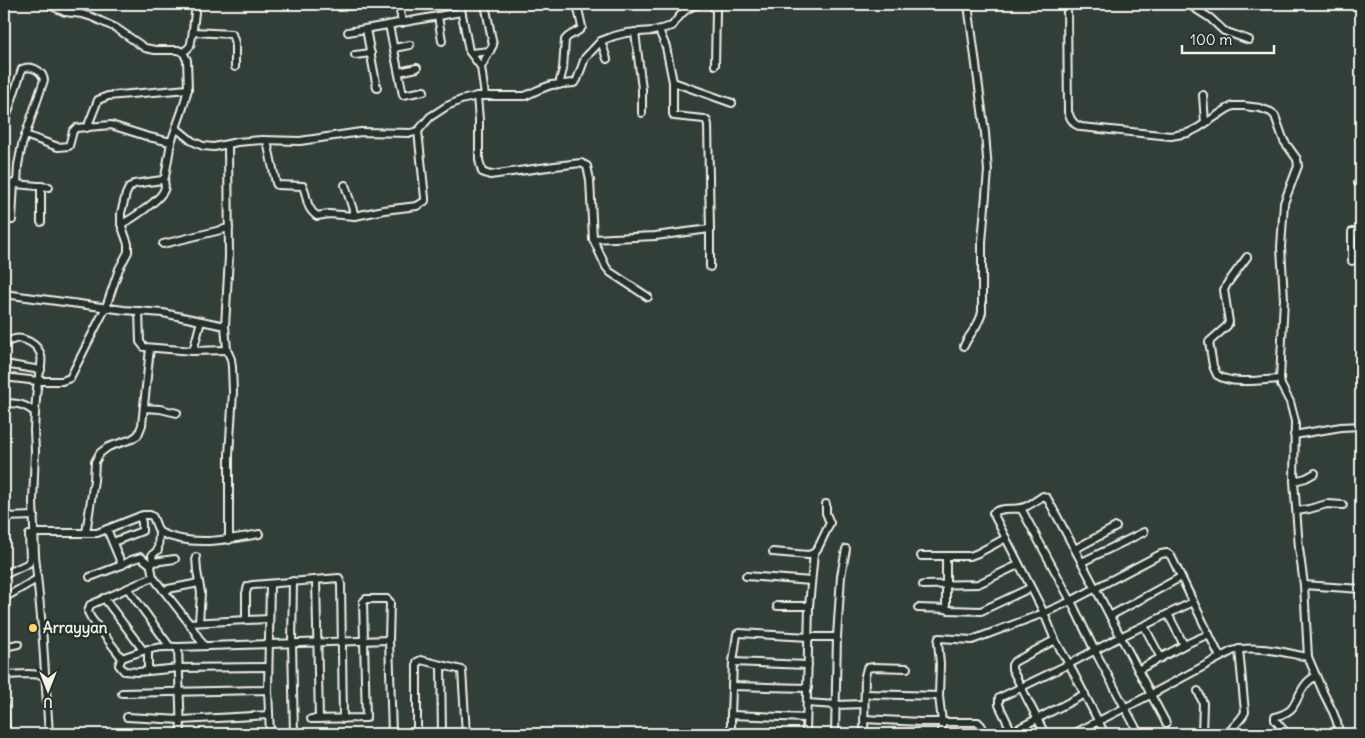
<svg xmlns="http://www.w3.org/2000/svg" width="1365" height="738" font-family="Delius,sans-serif">
<style>
.lines{fill:none;stroke-linecap:round;stroke-linejoin:round}
.street-casing{stroke:#f4f1e8;stroke-width:10}
.street{stroke:#26332d;stroke-width:6}
.poi-dot{fill:#ffd166;stroke:#26332d;stroke-width:2}
.labels{text-anchor:middle;stroke-width:5;stroke-linejoin:round;paint-order:stroke}
.poi-label{font-size:15px;font-weight:bold;fill:#f4f1e8;stroke:#26332d;text-anchor:start}
</style>
<rect width="100%" height="100%" fill="#323e38"/>
<filter id="ink" filterUnits="userSpaceOnUse"><feTurbulence type="fractalNoise" baseFrequency=".02" numOctaves="2"/><feDisplacementMap in="SourceGraphic" scale="10" xChannelSelector="R" yChannelSelector="G"/><feConvolveMatrix kernelMatrix="1 2 1 2 8 2 1 2 1" color-interpolation-filters="sRGB"/></filter>
<g filter="url(#ink)">
<g class="lines">
<g class="street-casing">
<g id="street">
<path d="M399,4L402,23"/>
<path d="M460,4L469,51L481,67L485,96"/>
<path d="M711,4L716,10L715,65"/>
<path d="M1067,4L1068,112L1071,119L1075,124L1081,127L1171,136L1188,133L1198,128L1227,109L1233,106H1244L1260,108L1271,112L1275,116L1284,141L1297,159L1298,166L1284,203L1281,247L1284,299L1280,379L1281,385L1290,402L1295,421L1294,481L1299,548L1304,585L1308,657L1323,692L1333,712L1337,722L1339,734"/>
<path d="M1188,4L1210,18L1224,31L1249,40"/>
<path d="M340,7L359,4"/>
<path d="M438,16L442,41"/>
<path d="M389,25L403,95L424,91"/>
<path d="M366,29L377,88"/>
<path d="M659,30L666,47L673,82L732,103"/>
<path d="M193,32L232,34L235,43V67"/>
<path d="M348,32L461,12"/>
<path d="M635,32L642,89V113"/>
<path d="M601,41L607,59"/>
<path d="M394,48L410,45"/>
<path d="M183,52C186,50 188,49 190,46C192,43 195,11 196,4"/>
<path d="M471,53L490,51"/>
<path d="M355,55L371,53"/>
<path d="M481,67L493,45L485,4"/>
<path d="M399,72L417,68"/>
<path d="M673,82V114L674,116L704,119L707,121L708,125L710,229V267"/>
<path d="M559,85L563,69L565,40C569,33 578,34 582,27L577,4"/>
<path d="M1203,95L1205,123"/>
<path d="M477,96L479,120V160L482,172L490,175L555,166L581,163L587,166L590,180L593,239L606,267L610,272L648,297"/>
<path d="M4,124L22,69C31,65 42,70 44,80L22,145L18,165L17,184"/>
<path d="M87,128L98,100L108,96L188,89"/>
<path d="M176,128L192,141L203,146L214,147L237,142L262,140L300,141L361,132L411,133L418,131L430,117L447,106L461,100L477,96H525L538,90L551,85L574,83L577,80L585,58L601,41L614,36L626,33L653,31L672,26C681,14 684,9 698,4"/>
<path d="M25,135L58,147L69,146L73,131L76,128L111,125L149,137L171,142"/>
<path d="M267,141L276,183L277,185L303,186C308,198 305,207 317,216L329,214L355,216"/>
<path d="M228,145L229,257L225,326L227,350L231,359L232,367L233,392L229,455V540"/>
<path d="M4,183L49,187"/>
<path d="M1358,183H1361"/>
<path d="M345,185L355,216L384,210L417,206L425,201V198L418,131"/>
<path d="M12,220L14,183"/>
<path d="M41,222V186"/>
<path d="M121,224C131,220 160,200 164,190C166,187 164,183 164,179"/>
<path d="M593,239L655,236L710,229"/>
<path d="M163,244L229,228"/>
<path d="M1352,254H1361"/>
<path d="M1247,257L1227,284L1224,290L1229,322L1227,326L1209,342L1213,366L1217,375C1232,385 1262,380 1280,379"/>
<path d="M1352,261V232H1361"/>
<path d="M4,294L124,310L163,313L225,326"/>
<path d="M139,311L140,342L144,347L193,351L227,350"/>
<path d="M4,343C8,342 11,340 15,339C20,337 26,340 30,342C47,352 41,366 38,381C36,392 36,403 35,413"/>
<path d="M964,346C970,332 979,327 982,312V242L988,171L985,133L968,4"/>
<path d="M193,351L201,321"/>
<path d="M4,364L41,370"/>
<path d="M4,377L38,381H62L70,378L106,307L119,269L128,252V244L121,224V213L126,194L129,188L134,184L162,180L165,177L171,142L182,111L188,89L187,60L183,52L178,50H155L145,48L116,28L92,17L82,14L65,12L47,4"/>
<path d="M4,403C16,403 26,404 35,413L34,430L35,451L33,501L35,555L42,627L49,734"/>
<path d="M144,408L160,409L177,413"/>
<path d="M1294,435L1341,427L1361,426"/>
<path d="M1294,481L1306,478L1315,473"/>
<path d="M1020,509L1022,510L1071,601L1095,651L1139,734"/>
<path d="M1297,511L1309,509L1327,504L1343,505"/>
<path d="M4,517L34,516"/>
<path d="M34,533H97L143,515H150L153,517L159,532C190,547 227,540 259,534"/>
<path d="M86,533L94,480L95,462L100,453L108,447L132,439L138,435L142,425L150,348"/>
<path d="M113,542L142,531V523L140,516"/>
<path d="M1075,549L1116,527"/>
<path d="M773,552L808,555L814,553L809,606L806,734"/>
<path d="M814,553L818,548L829,525L830,523L826,513V504"/>
<path d="M921,556H970L978,553L1006,538"/>
<path d="M946,556V604L947,609L948,610L981,611L1030,588"/>
<path d="M196,557L197,571L201,593L199,622"/>
<path d="M175,559L153,562L151,567L153,577L189,623L204,646"/>
<path d="M153,562L152,555L158,550L159,532"/>
<path d="M1082,562L1144,532"/>
<path d="M122,565L131,560L141,557L151,565"/>
<path d="M4,575L29,563L30,558L29,535"/>
<path d="M746,576L811,581"/>
<path d="M90,577L122,565L107,529"/>
<path d="M316,580L319,719"/>
<path d="M293,581L292,643L294,734"/>
<path d="M270,584L268,690L270,734"/>
<path d="M923,585L978,584L1018,565"/>
<path d="M1304,585L1361,589"/>
<path d="M128,589L170,647"/>
<path d="M163,590L199,583"/>
<path d="M4,598L37,579"/>
<path d="M104,598L143,650"/>
<path d="M777,606H809"/>
<path d="M918,608L947,609"/>
<path d="M1168,614L1184,645"/>
<path d="M1110,616L1181,577"/>
<path d="M246,620V593L248,586L253,585L339,578L341,584L343,719"/>
<path d="M189,623L269,619"/>
<path d="M1144,626L1161,658"/>
<path d="M837,637L841,576L846,549"/>
<path d="M4,647L18,644"/>
<path d="M178,647L181,734"/>
<path d="M148,649V671"/>
<path d="M122,658L91,618L88,612L90,605L153,577"/>
<path d="M733,662L808,665"/>
<path d="M441,665L442,734"/>
<path d="M268,667L179,668L138,672L124,671L119,665L122,658C141,651 157,645 178,647L389,640"/>
<path d="M1138,670L1184,645L1209,634"/>
<path d="M4,675L28,674L44,675"/>
<path d="M732,686L808,688"/>
<path d="M1198,691L1203,703L1202,734"/>
<path d="M122,693L268,690"/>
<path d="M865,694L939,696"/>
<path d="M4,703L6,734"/>
<path d="M807,703L836,705L864,704"/>
<path d="M127,717L181,720L269,715"/>
<path d="M806,718L731,715L733,662L737,634L739,633L809,637H837L835,734"/>
<path d="M311,719L366,718L363,602L366,599H387L390,602L389,640L392,734"/>
<path d="M864,719L920,722H978L981,725L986,734"/>
<path d="M1012,732L999,705V698L1069,664L1055,640L1044,613L993,513C1001,507 1012,510 1021,508C1028,507 1037,500 1043,496L1047,498C1088,572 1126,648 1166,723"/>
<path d="M417,734V662L421,660L462,670L466,734"/>
<path d="M731,734V715"/>
<path d="M864,734L865,676L867,668L874,667L907,668"/>
<path d="M942,734V722L939,696L940,664L938,642L939,638L972,640L1044,613L1071,601L1161,554L1167,553L1171,556L1220,657"/>
<path d="M1008,734L1085,694"/>
<path d="M1045,734L1012,669V665L1014,662L1055,640"/>
<path d="M1073,734L1150,695L1232,651C1255,644 1285,653 1308,657"/>
<path d="M1105,734L1069,664L1120,637L1193,602"/>
<path d="M1227,734C1232,728 1242,719 1245,712L1239,649"/>
<path d="M1287,734L1275,720V717C1281,715 1288,713 1292,708C1301,695 1301,684 1316,676"/>
</g>
</g>
<use href="#street" class="street"/>
</g>
</g>
<circle class="poi-dot" cx="33" cy="628" r="5"/>
<g class="labels">
<g class="poi-label">
<text x="43" y="633">Arrayyan</text>
</g>
</g>
<rect width="1365" height="738" fill="none" stroke="#26332d" stroke-width="20"/>
<rect x="10" y="10" width="1345" height="718" fill="none" stroke="#f4f1e8" stroke-width="2" filter="url(#ink)"/>
<g transform="translate(48 690) rotate(180)" stroke="#26332d" stroke-width="4" paint-order="stroke">
<path d="M0-4L9 19L0 12L-9 19Z" fill="#f4f1e8"/>
<text y="-8" font-size="14" font-weight="bold" text-anchor="middle" fill="#f4f1e8">U</text>
</g>
<path d="M1182 45v8h92v-8" fill="none" stroke="#f4f1e8" stroke-width="2.5"/>
<text x="1190" y="45" font-size="15" fill="#f4f1e8" stroke="#26332d" stroke-width="4" paint-order="stroke">100 m</text>
</svg>
